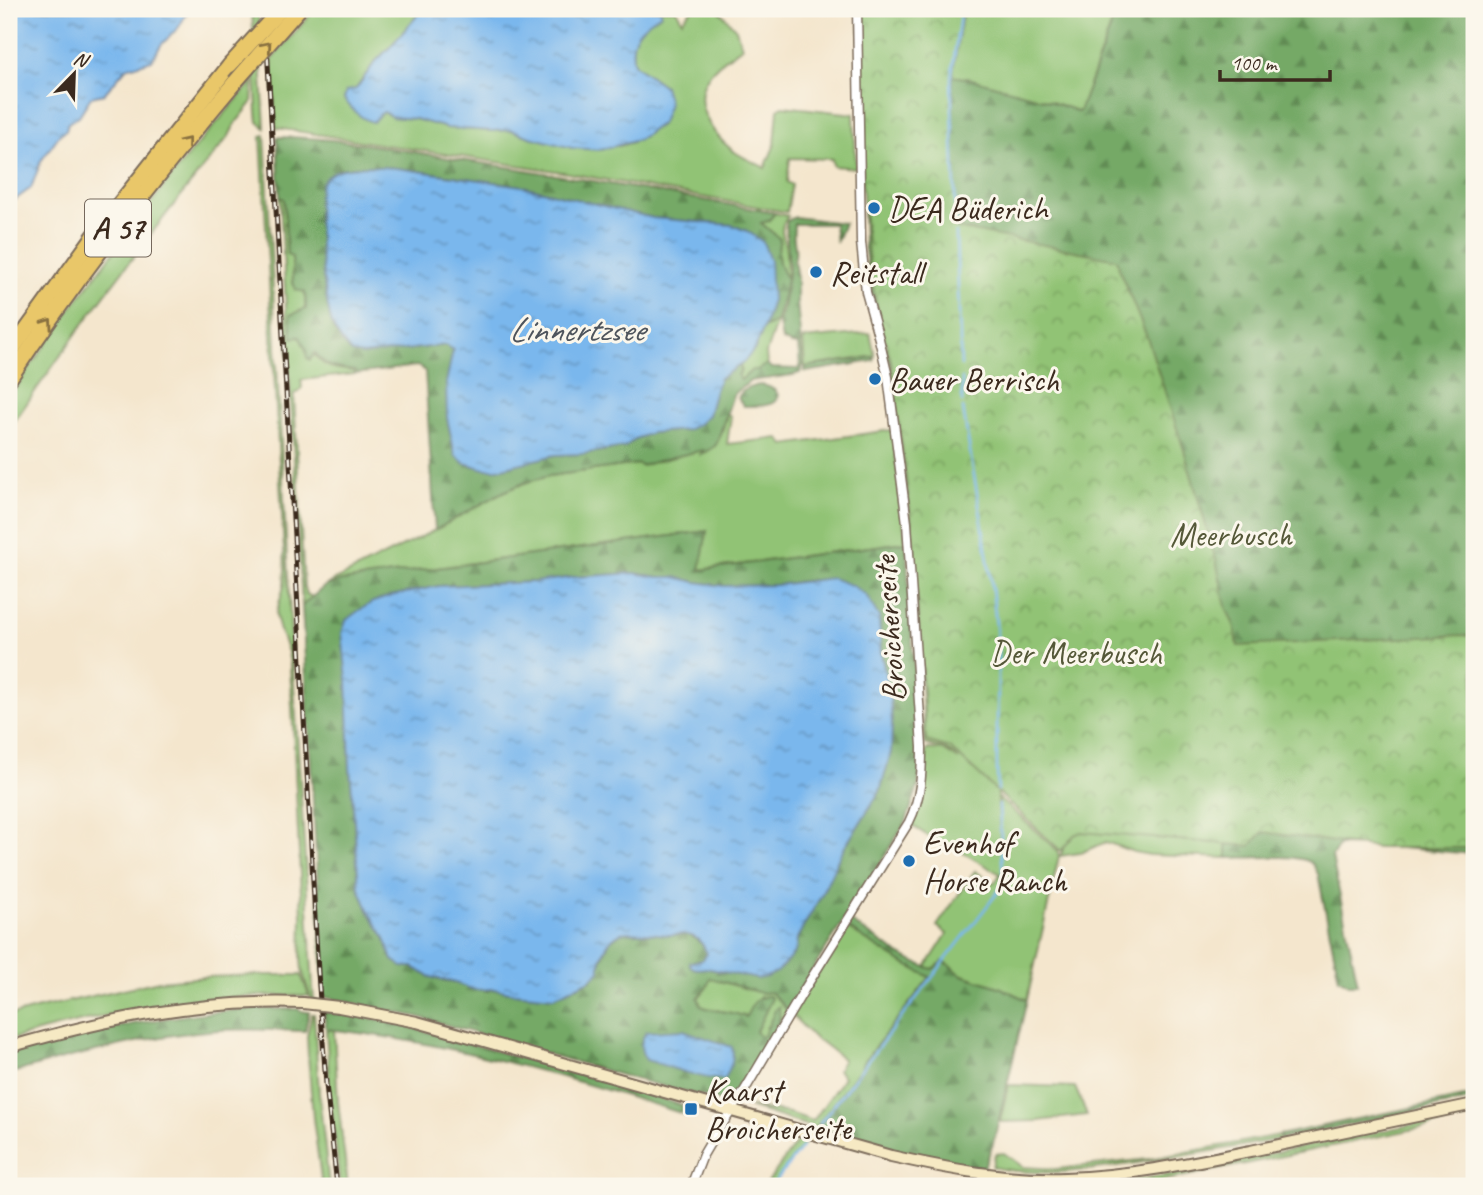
<svg xmlns="http://www.w3.org/2000/svg" width="1483" height="1195" font-family="Caveat,sans-serif">
<style>
.grass{fill:#91c374;stroke:#667649;stroke-width:2}
.forest{fill:url(#forest-firs);stroke:#586a42;stroke-width:2;fill-rule:evenodd}
.park{fill:url(#park-crowns);stroke:#667649;stroke-width:2}
.water{fill:url(#water-ripples);stroke:#5a7086;stroke-width:2}
.lines{fill:none;stroke-linecap:round;stroke-linejoin:round}
.stream{stroke:#7ab7ed;stroke-width:2.5}
.street-casing{stroke:#7c6c5b;stroke-width:11}
.secondary-casing{stroke:#7c6c5b;stroke-width:14}
.highway-casing{stroke:#7c6c5b;stroke-width:18}
.street{stroke:#fff;stroke-width:8}
.secondary{stroke:#f6e9c3;stroke-width:10}
.highway{stroke:#e9c769;stroke-width:14}
.rail-casing{stroke:#3b2a1e;stroke-width:5}
.rail{stroke:#fbf7ec;stroke-width:2.5;stroke-dasharray:8;stroke-linecap:butt}
.secondary-bridge-casing{stroke:#7c6c5b;stroke-width:14;stroke-linecap:butt}
.highway-bridge-casing{stroke:#7c6c5b;stroke-width:18;stroke-linecap:butt}
.secondary-bridge{stroke:#f6e9c3;stroke-width:10}
.highway-bridge{stroke:#e9c769;stroke-width:14}
.oneway{stroke:#897140}
.poi-dot{fill:#1f6fb2;stroke:#fbf7ec;stroke-width:2.5}
.labels{text-anchor:middle;stroke-width:6;stroke-linejoin:round;paint-order:stroke}
.shield{fill:#fbf7ec;stroke:#75685c;stroke-width:2}
.shield-label{font-size:32px;font-weight:bold;fill:#3b2a1e}
.poi-label{font-size:33px;fill:#3b2a1e;stroke:#fbf7ec;text-anchor:start}
.park-label{font-size:33px;fill:#555838;stroke:#fbf7ec}
.street-label{font-size:33px;fill:#3b2a1e;stroke:#fbf7ec}
.water-label{font-size:35px;font-style:italic;fill:#4e545c;stroke:#fbf7ec}
</style>
<defs>
<pattern id="forest-firs" width="22" height="20" patternUnits="userSpaceOnUse" patternTransform="scale(1.75)"><rect width="22" height="20" fill="#74a966"/><path d="M5 1l3.5 6h-7zM16 11l3.5 6h-7z" fill="#608a53"/></pattern>
<pattern id="park-crowns" width="20" height="18" patternUnits="userSpaceOnUse" patternTransform="scale(1.75)"><rect width="20" height="18" fill="#91c374"/><path d="M2 6a3 3 0 1 1 6 0M12 15a3 3 0 1 1 6 0" fill="none" stroke="#789f5f"/></pattern>
<pattern id="water-ripples" width="26" height="14" patternUnits="userSpaceOnUse" patternTransform="scale(1.75)"><rect width="26" height="14" fill="#7ab7ed"/><path d="M2 4q2-2 4 0t4 0M15 11q2-2 4 0t4 0" fill="none" stroke="#6595bf"/></pattern>
</defs>
<rect width="100%" height="100%" fill="#fbf7ec"/>
<filter id="ink" filterUnits="userSpaceOnUse"><feTurbulence type="fractalNoise" baseFrequency=".0143" numOctaves="2"/><feDisplacementMap in="SourceGraphic" scale="14" xChannelSelector="R" yChannelSelector="G"/><feConvolveMatrix kernelMatrix="1 2 1 2 8 2 1 2 1" color-interpolation-filters="sRGB"/></filter>
<filter id="wash" filterUnits="userSpaceOnUse"><feTurbulence type="fractalNoise" baseFrequency=".00686" numOctaves="4" result="noise"/><feDisplacementMap in="SourceGraphic" scale="28" xChannelSelector="R" yChannelSelector="G"/><feGaussianBlur stdDeviation="1.57" result="paint"/><feColorMatrix in="noise" values="0 0 0 0 0 0 0 0 0 0 0 0 0 0 0 0 0 1.4 0 .05"/><feComposite in="paint" operator="in"/></filter>
<g filter="url(#wash)">
<rect width="100%" height="100%" fill="#f4e6cd"/>
<g class="grass">
<path d="M252,9H258L265,128L258,122L257,113Z"/>
<path d="M315,9H423L389,48L375,62L356,89L379,115L384,112L392,117L415,119L447,128L492,131L512,130L530,137L620,146L638,140L662,123L664,86L634,64C628,37 639,27 661,14V9H676L682,20L692,9H718L736,29L742,47C731,55 717,63 709,75C690,101 710,132 732,150C741,157 754,162 765,168L775,144L778,109L783,106L854,114L856,168L833,166L832,159L790,158L787,182L792,185L787,212L562,172L276,128L272,59Z"/>
<path d="M865,9H1117L1079,112L1046,100L860,66V18Z"/>
<path d="M253,81L252,103L235,124L229,136C151,231 78,328 9,429V398L25,374L72,307L139,218L191,152Z"/>
<path d="M265,135L292,653L314,1003H312L302,970L301,959L302,916L290,664L288,652L279,628L276,614L284,586L285,570L261,136Z"/>
<path d="M280,197L284,199L287,255L292,256L293,282L297,290L305,292V309L297,312L300,337L306,350C315,353 318,360 325,365C334,370 346,370 355,371L356,374L301,380L302,387L299,392L294,394L304,587L306,594L313,597L302,606Z"/>
<path d="M775,213L788,216L783,224L782,231L786,250L787,279C777,266 776,253 780,239L760,222L768,221Z"/>
<path d="M777,321L766,353L767,364L757,370L752,371L741,380L738,376L741,370L740,365L755,349L764,327L770,325Z"/>
<path d="M870,333L875,356L805,367L803,339Z"/>
<path d="M948,363L1222,812L1228,858L1150,855L1134,852L1106,842L1080,853L1060,856L1064,848L1065,841L995,754L1001,848L999,798L1057,850L1059,856L1027,1000L999,987L962,975L944,961L933,969L926,967L947,934L937,926L975,871L992,883L996,881L1000,874L946,843L944,846L911,825C922,800 925,777 926,751L928,749L943,750L959,760C945,746 942,750 925,744L911,525L890,364Z"/>
<path d="M727,414L731,416L727,444L779,438L784,445L892,430L906,542L699,570L707,531L342,581L325,586L333,581L435,530L501,493L524,483L549,476L638,464L641,466C662,459 683,455 704,450L701,454C720,449 722,431 727,414Z"/>
<path d="M845,927L901,962L930,977L815,1128L749,1107L789,1113L813,1121L844,1077L838,1070L843,1059L821,1042L816,1040L792,1015Z"/>
<path d="M257,975H301L309,996C207,992 107,1012 9,1040V1016L39,1008L159,981L206,977Z"/>
<path d="M709,978L761,993L771,992L787,1010L780,1023L767,1026L764,1036C761,1037 757,1035 756,1031L771,1000L770,996L760,997L746,1017C731,1011 715,1012 701,1006L698,998L707,987Z"/>
<path d="M312,1014H314L319,1093L329,1186H322L313,1118L308,1055L307,1036Z"/>
<path d="M326,1029L334,1030L338,1102L348,1186H340L330,1092Z"/>
<path d="M1008,1085L1075,1087L1087,1115L1038,1121L1000,1122Z"/>
<path d="M1474,1112V1117L1161,1181L1151,1186H1127L1132,1181L1167,1175Z"/>
<path d="M1279,1135L1281,1139C1233,1147 1185,1156 1137,1163C1089,1170 1040,1178 992,1167L995,1154L1004,1153L1023,1167L1056,1169L1149,1159Z"/>
<path d="M799,1139L806,1141L772,1186H765Z"/>
</g>
<g class="forest">
<path d="M1117,9H1474V594L1469,623L1474,626V854L1375,846L1339,845L1332,857L1358,984H1349L1339,978L1318,874C1316,871 1315,867 1312,864C1302,853 1244,858 1228,858L1222,812L948,363L890,364L885,349L896,335L883,318L876,313L871,296L864,244L863,208L925,72L972,79L1046,100L1079,112L1108,35Z"/>
<path d="M277,137C339,137 400,150 461,160C566,176 671,194 775,213L768,221L761,223L780,239C776,253 777,266 787,279L777,321L770,325L764,327L772,300L747,231L732,225L653,218L522,186L397,168L366,166L338,169L318,212L325,292L333,329L350,352H385L446,345L453,350L447,418L455,455L533,459L555,455L582,454L625,447L635,439L651,433L687,430L708,415L715,390L720,378L740,365L741,370L738,376L741,380L752,370H757L767,364L771,368L798,369L800,367L798,345L791,344L782,340L779,323L784,302L789,268L786,226L787,221L795,217L844,223L836,243L834,224H794C794,229 793,235 794,240C795,248 797,253 794,261L797,278V303L803,365L800,373L793,375L750,381C745,387 738,388 733,395L716,445L711,449L701,454L703,450C682,455 661,459 641,466L638,464L549,476L524,483L501,493L435,530L425,371L421,367L416,366L356,374L355,371C337,368 327,369 315,353L310,360L307,358L306,350L300,337L292,338L290,315L306,309L305,292L296,290L293,282L292,257L287,255L284,199L280,197Z"/>
<path d="M874,357V361L805,372V367Z"/>
<path d="M759,385C767,385 786,392 774,402C768,407 752,406 744,406L738,398C742,389 750,387 759,385Z"/>
<path d="M707,531L700,570L906,542L920,764L918,787L906,822L787,1010L771,992L761,993L710,978L707,987L698,998L701,1006C714,1012 731,1011 746,1017C752,1004 755,997 770,996L771,1000L756,1031C757,1035 761,1037 764,1036L776,1008L779,1007L780,1023L737,1095L733,1099L721,1101L635,1079L419,1017L324,997L302,606L325,586L342,581ZM634,573L658,577H675L696,582L724,586L776,585L812,580L879,617L881,653L890,696L892,724L891,752L880,791L841,853L822,894L797,938L796,949L792,956L777,972H721L706,968L699,969L693,968L690,965L693,961L702,960L707,954L704,946L697,940L687,934L675,935L622,932L609,942L599,966L591,980L554,997L514,993L496,989L486,991L430,977L413,967L393,960L384,936L369,912L359,888L350,767L347,681L373,602L391,596L439,586L535,582L575,577ZM683,1030L701,1037L715,1079L681,1069Z"/>
<path d="M850,921C873,936 907,963 933,969L944,961L962,975L999,987L1027,1000L993,1144L984,1167C928,1165 871,1147 818,1127L864,1067L862,1064L930,977L901,962L846,927Z"/>
<path d="M250,1009H299L300,1011L309,1012L305,1031C272,1030 240,1028 208,1031C176,1033 144,1040 113,1047C78,1055 43,1063 9,1074V1053C88,1031 168,1014 250,1009Z"/>
<path d="M324,1012L376,1019L421,1030L635,1090L690,1108L687,1115C567,1077 451,1042 326,1029Z"/>
<path d="M1474,1095V1099L1281,1139L1279,1135Z"/>
</g>
<path class="park" d="M863,9H963L952,78L956,228L1117,259L1120,272L1147,337L1184,450L1216,560L1226,607L1235,628L1238,646L1463,635L1474,637V848H1378L1263,832L1250,846L1081,832L1074,835L1061,851L950,748L926,741L912,526L891,361L879,319L869,264L862,186L861,30Z"/>
<g class="water">
<path d="M9,9H189L179,27L161,45L152,60L126,68L104,94L91,97L79,116L68,123L66,130L60,134L41,161L31,188L9,204Z"/>
<path d="M423,9H661V14C640,27 628,37 634,64L664,86L669,103L662,123L638,140L600,150L572,148L530,137L512,130L492,131L447,128L415,119L392,117L384,112L379,115L373,122C359,118 353,110 344,99L346,91L356,89L375,62L389,48Z"/>
<path d="M366,166L397,168L522,186L653,218L732,225L747,231L763,242L770,261L772,300L764,327L755,349L743,363L720,378L715,390L708,415L700,423L687,430L651,433L635,439L625,447L582,454L555,455L498,469H485L464,463L455,455L447,418L446,383L453,350L446,345L363,355C359,354 356,354 352,353C348,350 335,332 333,327C325,307 312,200 322,183C331,167 350,168 366,166Z"/>
<path d="M634,573L658,577H675L696,582L724,586L776,585L832,578L851,585L866,595L879,617L881,653L890,696L892,724L891,752L880,791L841,853L822,894L797,938L796,949L792,956L777,972L767,977L757,979L706,968C700,969 694,970 690,965V962L702,960L707,954C704,945 698,937 688,935C683,934 677,935 671,935C660,935 630,930 621,933C608,938 599,958 600,971L590,980L554,997L514,993L496,989L475,990L449,981L430,977L413,967H403L393,960L384,936L369,912L359,888L350,767L347,681L342,633L346,620L358,611L373,602L391,596L439,586L535,582L575,577Z"/>
<path d="M683,1030L732,1047C735,1059 730,1068 725,1079C704,1081 668,1066 646,1060C639,1049 640,1042 646,1032Z"/>
</g>
<g class="lines">
<g class="stream">
<path d="M956,222L951,79L961,9"/>
<path d="M956,233L961,365"/>
<path d="M962,379V402"/>
<path d="M963,408C973,476 988,545 995,614C1002,672 994,731 998,790"/>
<path d="M820,1123L1001,888L1003,882V874L999,805"/>
<path d="M772,1186L802,1147"/>
</g>
</g>
</g>
<g filter="url(#ink)">
<g class="lines">
<g class="street-casing">
<path id="street" d="M691,1186L703,1155L713,1138L740,1098L804,990L909,822C921,798 922,774 922,747L907,523L888,377L879,339L866,292L861,242L857,9"/>
</g>
<g class="secondary-casing">
<g id="secondary">
<path d="M339,1007L417,1022L891,1156C949,1169 1006,1180 1065,1178C1131,1176 1196,1162 1260,1149C1331,1134 1403,1119 1474,1104"/>
<path d="M9,1047C106,1019 201,999 303,1003"/>
</g>
</g>
<g class="highway-casing">
<g id="highway">
<path d="M9,354L97,232L230,65"/>
<path d="M9,379C78,276 155,177 235,82"/>
</g>
</g>
<use href="#street" class="street"/>
<use href="#secondary" class="secondary"/>
<use href="#highway" class="highway"/>
<g class="rail-casing">
<path id="rail" d="M265,9L318,972L326,1084L337,1186"/>
</g>
<use href="#rail" class="rail"/>
<g class="secondary-bridge-casing">
<path id="secondary-bridge" d="M303,1003L339,1007"/>
</g>
<g class="highway-bridge-casing">
<g id="highway-bridge">
<path d="M230,65L281,9"/>
<path d="M235,82L299,9"/>
</g>
</g>
<use href="#secondary-bridge" class="secondary-bridge"/>
<use href="#highway-bridge" class="highway-bridge"/>
</g>
<defs><path id="oneway-chevron" d="M-2-3.5L2.5 0L-2 3.5" fill="none" stroke-width="1.6" stroke-linecap="round" stroke-linejoin="round" transform="scale(1.75)"/></defs>
<g class="oneway">
<use href="#oneway-chevron" transform="translate(267 46) rotate(-49)"/>
<use href="#oneway-chevron" transform="translate(186 142) rotate(-51)"/>
<use href="#oneway-chevron" transform="translate(48 323) rotate(-55)"/>
</g>
</g>
<g class="poi-dot">
<circle cx="874" cy="208" r="7"/>
<circle cx="816" cy="272" r="7"/>
<circle cx="875" cy="379" r="7"/>
<circle cx="909" cy="861" r="7"/>
<rect x="684" y="1102" width="14" height="14" rx="3.5"/>
</g>
<g class="labels">
<rect class="shield" x="85" y="199.5" width="66" height="57" rx="5"/>
<g class="shield-label">
<text x="118" y="239">A 57</text>
</g>
<g class="poi-label">
<text x="888" y="220">DEA Büderich</text>
<text x="830" y="284">Reitstall</text>
<text x="889" y="391">Bauer Berrisch</text>
<text x="923" y="854">Evenhof<tspan x="923" dy="38">Horse Ranch</tspan></text>
<text x="705" y="1102">Kaarst<tspan x="705" dy="38">Broicherseite</tspan></text>
</g>
<g class="park-label">
<text x="1231" y="546">Meerbusch</text>
<text x="1076" y="664">Der Meerbusch</text>
</g>
<g class="street-label">
<text transform="translate(888 629) rotate(-94)" y="12">Broicherseite</text>
</g>
<g class="water-label">
<text x="576" y="341">Linnertzsee</text>
</g>
</g>
<rect width="1483" height="1195" fill="none" stroke="#fbf7ec" stroke-width="35"/>
<g transform="translate(74 74) rotate(23)" stroke="#fbf7ec" stroke-width="5" paint-order="stroke">
<path d="M0-5L12 26L0 18L-12 26Z" fill="#3b2a1e"/>
<text y="-10" font-size="19" font-weight="bold" text-anchor="middle" fill="#3b2a1e">N</text>
</g>
<path d="M1220 70v10h110v-10" fill="none" stroke="#3b2a1e" stroke-width="3.5"/>
<text x="1231" y="70" font-size="21" fill="#3b2a1e" stroke="#fbf7ec" stroke-width="5" paint-order="stroke">100 m</text>
</svg>
